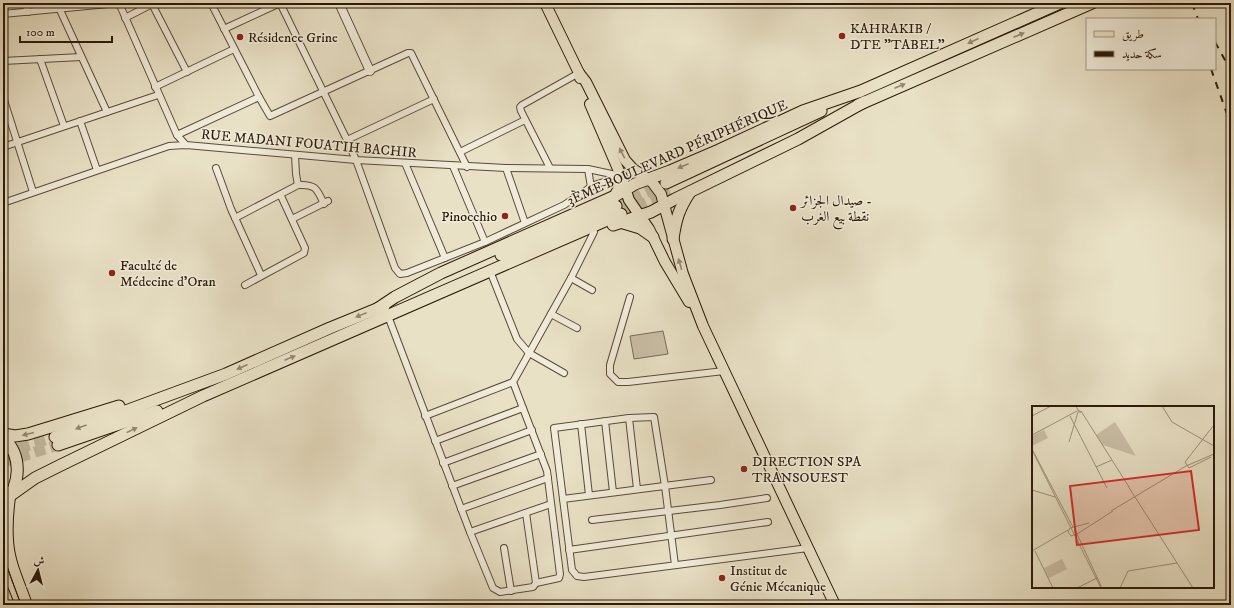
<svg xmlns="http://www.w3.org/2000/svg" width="1234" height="608" font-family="'IM FELL DW Pica',Amiri,serif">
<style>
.green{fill:#c9bfa6;stroke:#7a6c57}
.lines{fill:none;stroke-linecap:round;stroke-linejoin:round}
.trunk-tunnel{stroke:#c3b9a0;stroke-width:11;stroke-dasharray:11 5.5;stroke-linecap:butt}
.minor-casing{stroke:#5a4b38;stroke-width:8}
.tertiary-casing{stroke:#5a4b38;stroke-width:10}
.primary-casing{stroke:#2a1908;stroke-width:12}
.trunk-casing{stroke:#2a1908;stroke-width:13}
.minor{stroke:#f1ecda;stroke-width:6}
.tertiary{stroke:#f1ecda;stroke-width:8}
.primary{stroke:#e9e1c6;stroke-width:10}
.trunk{stroke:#e9e1c6;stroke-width:11}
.tram{stroke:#2a1908;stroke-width:1}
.rail{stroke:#2a1908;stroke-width:2;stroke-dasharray:7 7;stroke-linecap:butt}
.oneway{fill:#938770}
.poi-dot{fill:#8f2418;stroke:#f1ecda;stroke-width:1.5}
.labels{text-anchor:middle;stroke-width:3;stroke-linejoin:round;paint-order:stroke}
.poi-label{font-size:14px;fill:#2a1908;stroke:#f1ecda;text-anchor:start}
.street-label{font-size:14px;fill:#2a1908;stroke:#f1ecda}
.inset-road{fill:none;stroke:#9d917a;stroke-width:1}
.view{fill:#d62828;fill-opacity:0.15;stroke:#d62828;stroke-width:2}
.inset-edge{fill:none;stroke:#2a1908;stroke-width:2}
</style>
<rect width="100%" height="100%" fill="#e9e1c6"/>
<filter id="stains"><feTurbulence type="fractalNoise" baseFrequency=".005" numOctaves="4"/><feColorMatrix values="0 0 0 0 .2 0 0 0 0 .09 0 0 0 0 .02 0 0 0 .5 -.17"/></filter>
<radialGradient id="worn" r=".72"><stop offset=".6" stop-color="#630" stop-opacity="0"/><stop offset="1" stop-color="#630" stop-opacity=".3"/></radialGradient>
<path class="green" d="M663,331L668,354L634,359L630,336Z"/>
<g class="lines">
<g class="trunk-tunnel">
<path d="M616,206L665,184"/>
<path d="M621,214L670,192"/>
<path d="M3,453L55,437"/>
<path d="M3,462L58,445"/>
</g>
<g class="minor-casing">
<g id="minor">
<path d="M25,3L28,12"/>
<path d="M119,3L177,135L186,145"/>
<path d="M211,3L259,97L270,116L408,53H411L467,167"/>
<path d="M280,3L347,140L356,160L395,268L400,274L407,273L485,242L564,205L594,185L620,177"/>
<path d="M152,4L187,72"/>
<path d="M60,10L107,112"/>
<path d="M3,14L119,3"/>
<path d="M125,18L154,3"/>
<path d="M224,29L280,3"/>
<path d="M40,59L64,126"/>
<path d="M3,61L81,57"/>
<path d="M155,87L234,49"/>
<path d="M3,97L33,192"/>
<path d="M80,121L97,170"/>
<path d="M177,135L259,97"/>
<path d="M347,140L434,99"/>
<path d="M3,147L158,95"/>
<path d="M460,152L525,120"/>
<path d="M295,155L296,174L298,185C316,184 317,189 324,204"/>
<path d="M405,163L445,258"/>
<path d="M453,166L485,242"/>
<path d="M216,168L231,209L261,275"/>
<path d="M506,168L525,223"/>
<path d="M550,168L521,111L520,107L522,105L579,73"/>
<path d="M588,169L591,187"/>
<path d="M3,203L169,146L186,145L356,160L506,168L588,169L621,176"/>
<path d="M235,218L298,185"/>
<path d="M292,219L328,201"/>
<path d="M492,276L517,339L529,353L564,373"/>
<path d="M571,278L592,290"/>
<path d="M245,285L304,253L305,248L281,196"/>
<path d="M630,297L610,365V374L618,382H628L724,371"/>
<path d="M551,314L577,328"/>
<path d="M388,316L470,532L493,588L500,592L533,587L536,583L526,513"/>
<path d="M425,416L513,382"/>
<path d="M629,418L637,489"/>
<path d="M605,421L613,492"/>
<path d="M581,424L589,495"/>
<path d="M435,441L523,408"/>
<path d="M443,463L532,430"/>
<path d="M452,486L541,454"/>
<path d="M563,499L711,480"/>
<path d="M461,509L548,478"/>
<path d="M592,520L720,505L767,498"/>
<path d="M470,532L551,504"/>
<path d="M504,548L511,591"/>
<path d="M569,550L768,522"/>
<path d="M675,565L665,486L654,417L629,418L554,428L572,570L577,576L584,577L808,548"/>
<path d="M536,583L559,578L560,574L547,471L513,382L571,278L594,232"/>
</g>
</g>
<g class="tertiary-casing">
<path id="tertiary" d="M339,3L370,71"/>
</g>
<g class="primary-casing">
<g id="primary">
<path d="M545,3L579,73L580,78"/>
<path d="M579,73L586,82L625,160L633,169L652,182L661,194L683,274L703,326L835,605"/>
<path d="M590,104L621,176L629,200L649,229L665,262L689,302"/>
<path d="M10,497C8,512 7,526 8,540C9,563 20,584 27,605"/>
<path d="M3,590L9,605"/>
</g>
</g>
<g class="trunk-casing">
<g id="trunk">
<path d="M858,105L1092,3"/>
<path d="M666,183L821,111"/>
<path d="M615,196L620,187L621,176"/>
<path d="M620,222L640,228L653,237"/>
<path d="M613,225L651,212L675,199L798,139L864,102"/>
<path d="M673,239C676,218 679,209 690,192"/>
<path d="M501,255L616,206"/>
<path d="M377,309L395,297L441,273L615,196L635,184L670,171L719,150L803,111L861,91L1060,3"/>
<path d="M3,434L15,436L28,434L119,406"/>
<path d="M3,437C23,456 21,485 3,505"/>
<path d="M55,437L226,374L330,328L384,306"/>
<path d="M58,445L157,411"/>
<path d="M11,495L35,478L59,466L203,396L621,214"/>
</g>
</g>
<use href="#minor" class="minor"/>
<use href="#tertiary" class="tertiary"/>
<use href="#primary" class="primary"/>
<use href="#trunk" class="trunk"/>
<path class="tram" d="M3,556L21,605"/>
<g class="rail">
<path d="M1192,3L1198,19"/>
<path d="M1215,42L1231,71"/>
<path d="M1211,69L1231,125"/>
</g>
</g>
<defs><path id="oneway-solid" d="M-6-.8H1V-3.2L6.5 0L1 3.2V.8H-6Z"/></defs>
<g class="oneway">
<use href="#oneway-solid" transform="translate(1019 35) rotate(-23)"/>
<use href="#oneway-solid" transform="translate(973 41) rotate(156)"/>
<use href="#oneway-solid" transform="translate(900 86) rotate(-23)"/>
<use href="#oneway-solid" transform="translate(622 153) rotate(-117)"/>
<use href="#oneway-solid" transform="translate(683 166) rotate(157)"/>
<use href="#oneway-solid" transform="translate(680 264) rotate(-106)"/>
<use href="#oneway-solid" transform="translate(361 315) rotate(158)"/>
<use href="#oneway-solid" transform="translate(290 358) rotate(-23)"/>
<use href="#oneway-solid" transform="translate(242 367) rotate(156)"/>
<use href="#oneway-solid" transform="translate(81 427) rotate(160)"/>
<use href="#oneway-solid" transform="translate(132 430) rotate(-26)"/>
<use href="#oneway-solid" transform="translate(28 434) rotate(166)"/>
</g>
<g class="poi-dot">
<circle cx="842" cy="36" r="4"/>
<circle cx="240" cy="37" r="4"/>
<circle cx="793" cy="208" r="4"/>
<circle cx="505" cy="216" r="4"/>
<circle cx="112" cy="273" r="4"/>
<circle cx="744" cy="469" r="4"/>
<circle cx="722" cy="578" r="4"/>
</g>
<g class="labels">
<g class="poi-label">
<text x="850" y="33">KAHRAKIB /<tspan x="850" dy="16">DTE "TABEL"</tspan></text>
<text x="248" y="42">Résidence Grine</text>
<text x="801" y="205">صيدال الجزائر -<tspan x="801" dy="16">نقطة بيع الغرب</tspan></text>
<text x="497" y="221" text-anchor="end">Pinocchio</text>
<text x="120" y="270">Faculté de<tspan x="120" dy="16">Médecine d'Oran</tspan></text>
<text x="752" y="466">DIRECTION SPA<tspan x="752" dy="16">TRANSOUEST</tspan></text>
<text x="730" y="575">Institut de<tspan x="730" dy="16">Génie Mécanique</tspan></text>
</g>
<g class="street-label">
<text transform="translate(309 143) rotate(5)" y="5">RUE MADANI FOUATIH BACHIR</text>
<text transform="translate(677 152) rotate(-24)" y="5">3ÈME BOULEVARD PÉRIPHÉRIQUE</text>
</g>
</g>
<g transform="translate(1032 406)">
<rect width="182" height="182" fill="#e9e1c6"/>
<path d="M83,16L104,50L71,39L64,29ZM12,24L16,32L0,40V30ZM30,153L35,163L17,172L12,162Z" fill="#c9bfa6"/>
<path class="inset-road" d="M44,0L47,6H49L46,4M130,0L140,16L182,40M49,5L97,81M0,10L19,0M38,10L75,82M0,29L45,5M37,36L46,6M0,43L41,121M0,44L69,182M179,51L157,62L153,56L182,19M64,61L80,54M96,80L161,182M0,84L23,91M79,105L154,60L182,48M43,122L45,128L39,130L36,126L38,122L57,117M45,128L70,182M45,128L81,105M0,145L36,124M3,145L21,182M45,182L65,172M88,182L96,165L145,157"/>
<path class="view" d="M159,65L167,124L45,139L38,80Z"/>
<rect width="182" height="182" class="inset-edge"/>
</g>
<rect width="1234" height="608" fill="none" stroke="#e9e1c6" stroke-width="16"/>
<rect x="4" y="4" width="1226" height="600" fill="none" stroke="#2a1908" stroke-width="2"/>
<rect x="8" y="8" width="1218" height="592" fill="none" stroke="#2a1908"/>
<rect x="1086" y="18" width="130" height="52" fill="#f1ecda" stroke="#a19886"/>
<rect x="1094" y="31" width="20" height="6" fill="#e9e1c6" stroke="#a19886"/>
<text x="1122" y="38" font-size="12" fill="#2a1908">طريق</text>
<rect x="1094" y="51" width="20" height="6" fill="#2a1908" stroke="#a19886"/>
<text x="1122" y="58" font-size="12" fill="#2a1908">سكة حديد</text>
<g transform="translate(38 570) rotate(7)" stroke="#f1ecda" stroke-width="3" paint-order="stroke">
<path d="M0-3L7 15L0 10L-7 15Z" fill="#2a1908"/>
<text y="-6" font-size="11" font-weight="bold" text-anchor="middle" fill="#2a1908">ش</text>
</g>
<path d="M20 36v6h92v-6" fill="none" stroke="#2a1908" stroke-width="2"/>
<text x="26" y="36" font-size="12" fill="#2a1908" stroke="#f1ecda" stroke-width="3" paint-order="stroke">100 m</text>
<rect width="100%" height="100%" filter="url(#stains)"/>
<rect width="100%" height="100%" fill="url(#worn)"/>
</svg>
